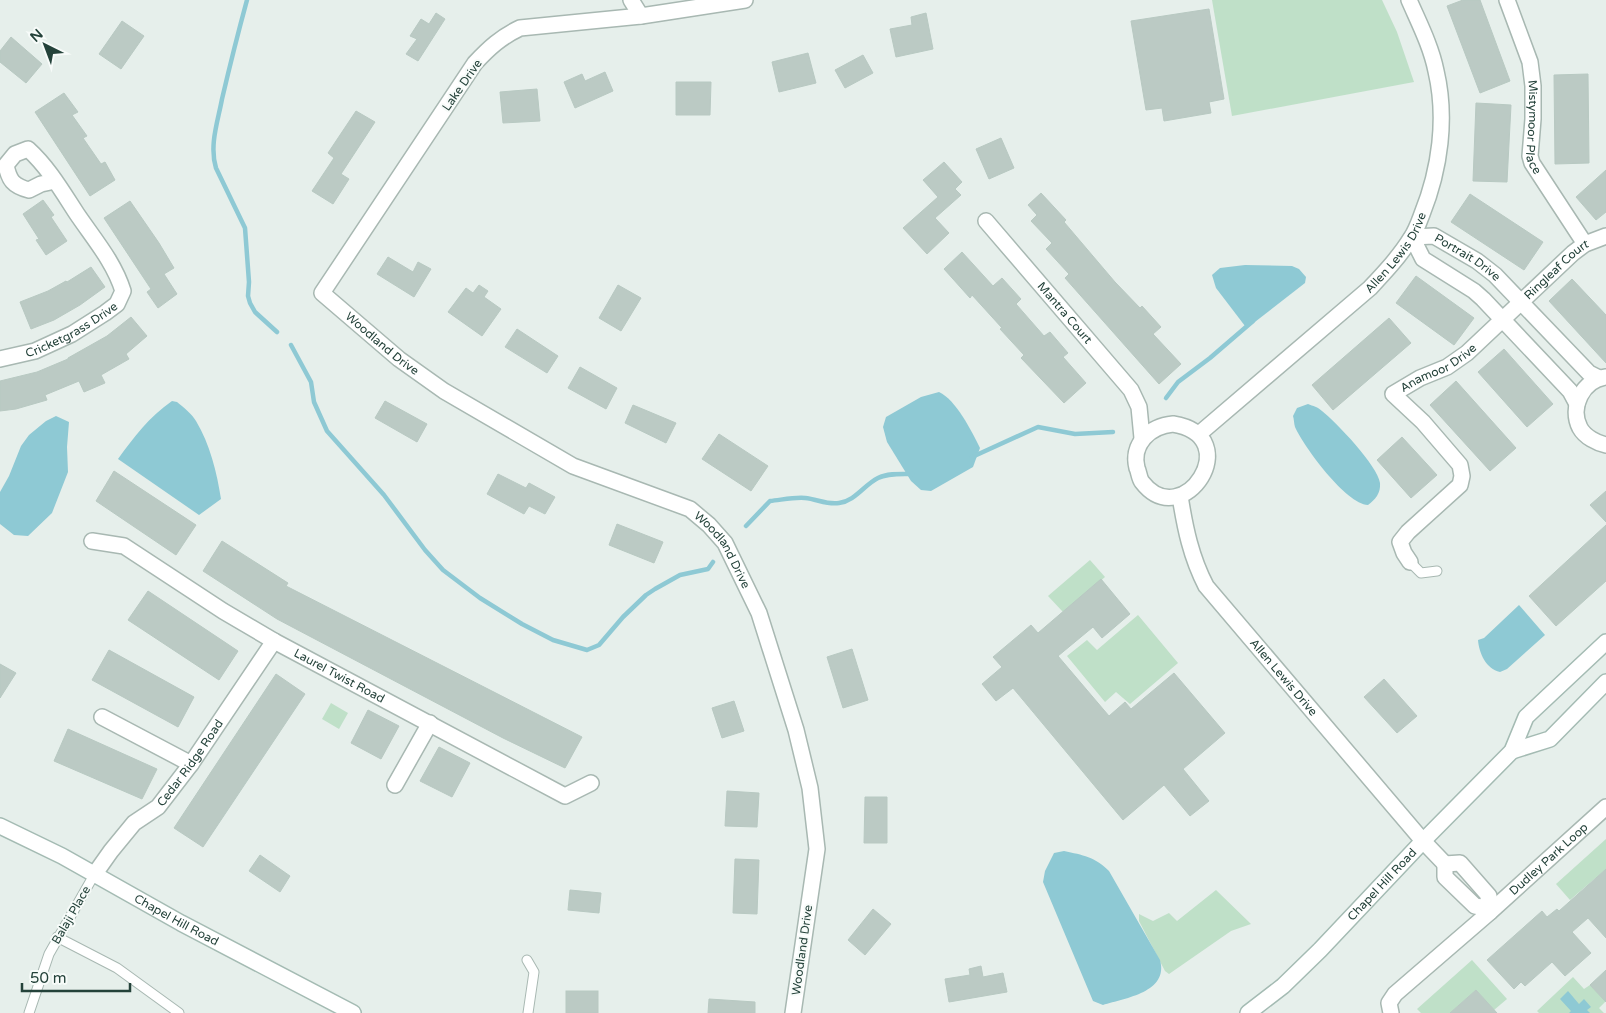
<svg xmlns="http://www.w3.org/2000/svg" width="1606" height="1013" font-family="'Varela Round',sans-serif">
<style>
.green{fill:#bfe0c8}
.water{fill:#8ec9d4}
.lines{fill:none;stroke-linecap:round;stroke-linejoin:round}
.stream{stroke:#8ec9d4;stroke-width:4.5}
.building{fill:#bbcac4;stroke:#b8c9c2}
.lane-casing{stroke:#a8b8b2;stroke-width:11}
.street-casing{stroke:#a8b8b2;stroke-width:18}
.secondary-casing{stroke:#a4bbb3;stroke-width:18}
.lane{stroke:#fff;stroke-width:9}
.street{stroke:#fff;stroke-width:15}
.secondary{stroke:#fff;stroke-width:15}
.labels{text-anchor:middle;stroke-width:4;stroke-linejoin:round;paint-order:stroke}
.street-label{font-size:12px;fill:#24423a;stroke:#f7fbf9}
</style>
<rect width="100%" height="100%" fill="#e6efeb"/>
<g class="green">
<path d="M1212,0H1382L1397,32L1414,82L1232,116Z"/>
<path d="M1090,560L1105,577L1063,612L1048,596Z"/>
<path d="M1138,615L1178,663L1130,704L1116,692L1105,702L1067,656L1087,640L1097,650Z"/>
<path d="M331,703L348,713L339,729L322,719Z"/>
<path d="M1606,839V869L1570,900L1556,884Z"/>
<path d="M1216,890L1251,924L1231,931L1169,974L1165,971L1139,921V914L1153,921L1169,913L1177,921Z"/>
<path d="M1472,960L1507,999L1494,1010L1476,990L1450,1013H1421L1417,1009Z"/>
<path d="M1573,977L1584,989L1590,985L1606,1001L1599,1008L1604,1013H1539L1537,1011Z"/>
</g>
<g class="water">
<path d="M1245,265L1292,266L1299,269L1306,277L1305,283L1251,325L1245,326L1216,288L1212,275L1220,268Z"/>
<path d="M939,392C956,400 971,430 980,448L973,467L931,491L921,490L911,481L887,442L883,427L886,417L921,397Z"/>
<path d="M172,401L177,402C183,407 192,414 196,421C210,444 217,473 221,499L199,515L118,459C134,437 149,417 172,401Z"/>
<path d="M1308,404C1313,406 1318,407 1322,411C1336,422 1378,466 1380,483C1381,493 1375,500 1368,505C1346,504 1304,447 1295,427C1294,424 1294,419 1293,416L1297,408Z"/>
<path d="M56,416L69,422L67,447L68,472L52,513L28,536L14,535L0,524V492L9,476L21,446L29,435L46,421Z"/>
<path d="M1519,605L1545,635L1507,669L1500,672C1486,669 1479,653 1478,640L1484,638Z"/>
<path d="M1064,851C1083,855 1095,857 1109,871L1160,960C1169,992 1126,998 1103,1005L1093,1001L1043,882L1045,871L1054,853Z"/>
<path d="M1568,991L1579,1004L1584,999L1591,1007L1587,1010L1590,1013H1569L1571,1011L1560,999Z"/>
</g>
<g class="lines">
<g class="stream">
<path d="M247,0C238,33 230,65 222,99C218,121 209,145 216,168L245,228L249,282L248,296L250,303L255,312L277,332"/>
<path d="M291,345L311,382L314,402L327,431L384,495L425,550L443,570L480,598L522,624L553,640L587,650L599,645L623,617L646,595L655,589L680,575L708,569L713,562"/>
<path d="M1166,398L1178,382L1210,358L1253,321"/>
<path d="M972,457L1038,427L1075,434L1113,432"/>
<path d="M746,526L770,501C781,500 794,497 805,498C817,499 827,505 839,503C855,501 864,485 878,478C888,473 901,474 912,474"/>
</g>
</g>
<g class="building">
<path d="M1463,0H1480L1510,81L1480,93L1447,6Z"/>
<path d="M1209,9L1224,99L1209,102L1211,113L1164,121L1162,108L1146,110L1131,21Z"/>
<path d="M436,13L445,19L418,61L406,54L417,39L410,36L421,19L429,24Z"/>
<path d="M926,13L933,49L896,57L890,29L912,25L911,17Z"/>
<path d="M122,21L144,36L121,69L99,54Z"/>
<path d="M11,37L42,64L26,83L0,62V51Z"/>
<path d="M808,53L816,83L779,92L772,62Z"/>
<path d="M863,55L873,73L845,88L835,70Z"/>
<path d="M605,72L613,91L575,108L564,82L582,74L585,81Z"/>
<path d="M1588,74L1589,163L1555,164L1554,75Z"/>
<path d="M676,82H711L710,115H676Z"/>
<path d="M537,89L540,121L503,123L500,92Z"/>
<path d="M64,93L78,112L72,115L87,136L83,138L101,164L105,162L115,180L90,196L35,112Z"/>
<path d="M1476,103L1511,105L1507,182L1473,181Z"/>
<path d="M356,111L375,122L341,174L349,179L333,204L312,191L334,158L328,153Z"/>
<path d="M1001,138L1014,168L989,179L976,149Z"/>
<path d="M944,162L962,182L955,189L961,195L935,218L949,233L927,254L903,228L938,197L923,180Z"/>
<path d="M1606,170V212L1596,220L1576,197Z"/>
<path d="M1041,193L1066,220L1064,222L1115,282L1140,308L1142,306L1161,327L1153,334L1181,364L1159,384L1065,278L1069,274L1046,249L1052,243L1031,221L1037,215L1028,205Z"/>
<path d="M1470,194L1543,242L1524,270L1451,222Z"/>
<path d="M43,200L54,215L51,217L67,241L46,255L36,240L39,239L23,214Z"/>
<path d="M130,201L159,243L174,268L164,274L177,294L158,308L147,292L151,289L104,218Z"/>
<path d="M962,252L993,286L1002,278L1021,299L1016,304L1044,336L1050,332L1068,353L1063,357L1086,383L1064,403L1021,358L1024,355L1000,329L1002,328L972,295L970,298L944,269Z"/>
<path d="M388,257L413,272L418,262L431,269L414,297L377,274Z"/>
<path d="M91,267L105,287L80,305L54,320L31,329L20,302L48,291L66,281L67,282Z"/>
<path d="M1416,276L1474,318L1454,345L1396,303Z"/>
<path d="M1572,279L1606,315V363L1549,301Z"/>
<path d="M479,285L488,291L484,297L501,309L482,336L448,312L466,288L473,293Z"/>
<path d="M618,285L641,298L621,331L599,318Z"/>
<path d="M131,317L147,336L126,354L129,359L101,375L105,383L84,392L79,381L45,395L47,400L16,409L0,411V381L37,372L68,359V358L107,336Z"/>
<path d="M1389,318L1411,343L1333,410L1312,385Z"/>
<path d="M517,329L558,356L547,373L505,347Z"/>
<path d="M1504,349L1553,404L1527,427L1478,372Z"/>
<path d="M580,367L617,388L606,409L568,388Z"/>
<path d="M1456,381L1516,448L1490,471L1430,405Z"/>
<path d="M385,401L427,424L417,442L375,418Z"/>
<path d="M633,405L676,423L666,443L625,423Z"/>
<path d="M719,434L768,466L751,491L702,459Z"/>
<path d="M1402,437L1437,475L1411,498L1377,460Z"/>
<path d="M114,471L196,525L176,555L96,501Z"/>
<path d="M498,474L526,488L529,483L555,497L545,514L529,506L524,514L487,494Z"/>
<path d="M1606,491V522L1590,505Z"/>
<path d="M617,524L663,542L654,563L609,545Z"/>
<path d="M1606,525V581L1556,626L1529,596Z"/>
<path d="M222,541L288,583L286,586L582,737L565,768L503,738L277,619L203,571Z"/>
<path d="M1101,579L1130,614L1102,638L1093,627L1058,656L1109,716L1125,702L1131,709L1174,673L1225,733L1183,769L1209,801L1190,816L1164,785L1123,820L1013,688L996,701L982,684L1002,667L993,657L1031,625L1038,633Z"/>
<path d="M148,591L238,651L219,680L128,620Z"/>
<path d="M852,649L868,700L843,708L827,657Z"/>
<path d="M109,650L194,697L178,727L92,680Z"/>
<path d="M0,664L16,673L0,698Z"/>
<path d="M276,674L305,694L203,847L174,828Z"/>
<path d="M1384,679L1417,716L1397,733L1364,697Z"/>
<path d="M734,701L744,731L722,738L712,708Z"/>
<path d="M368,710L399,726L381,759L351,743Z"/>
<path d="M68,729L157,769L142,799L54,761Z"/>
<path d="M439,747L470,763L452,797L420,781Z"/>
<path d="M727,791L759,793L757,827L725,826Z"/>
<path d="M865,797H887V843H864Z"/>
<path d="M260,855L290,876L280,892L249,871Z"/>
<path d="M735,859L759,860L757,914L733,913Z"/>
<path d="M1606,869V938L1588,918L1572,932L1591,953L1565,976L1552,962L1525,986L1521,982L1514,989L1487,960L1542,911L1547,917L1557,909L1559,911Z"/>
<path d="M570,890L601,893L599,913L568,910Z"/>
<path d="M873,909L891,924L865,955L848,940Z"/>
<path d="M981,966L983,977L1003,973L1007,992L949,1002L945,979L970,975L969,969Z"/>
<path d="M1606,970V1002L1590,985Z"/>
<path d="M1476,990L1497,1013H1450Z"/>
<rect x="566" y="991" width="32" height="22"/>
<path d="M709,999L755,1002V1013H708Z"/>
</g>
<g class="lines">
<g class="lane-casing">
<g id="lane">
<path d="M1410,562L1421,573L1437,571"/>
<path d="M57,937L117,968L179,1013"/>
<path d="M527,960L534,972L528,1013"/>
<path d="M29,1013L49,954L94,875"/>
</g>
</g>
<g class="street-casing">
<g id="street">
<path d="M631,0L641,16"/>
<path id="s1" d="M745,0L641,16L520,28C501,37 489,48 475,63L322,293L399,359L444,391L573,466L690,509L709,525L725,543L759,613L796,730L810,788L817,849L793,1013"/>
<path id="s2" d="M1507,0L1530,62L1533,86V119L1530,156L1532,163L1585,244"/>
<path id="s3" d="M986,221L1131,390L1139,407L1142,438"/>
<path id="s4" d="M0,359L35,351L72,334L105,313L117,304L123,291C114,262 94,239 77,214C62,191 48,167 28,149L15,154L6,165C9,180 13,186 29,190L41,184L55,181"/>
<path d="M1606,377C1583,380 1569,407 1580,428C1585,437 1597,443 1606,445"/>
<path id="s5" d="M1577,404L1570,391L1483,299L1474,291L1423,259L1412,237L1434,236L1477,261L1495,275L1589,373L1599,378"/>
<path d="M1173,424C1248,436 1183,535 1142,482C1139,478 1139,472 1137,468C1131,444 1150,426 1173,424Z"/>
<path id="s6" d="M1199,434L1370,288C1385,272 1400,256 1411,238C1416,231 1419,222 1422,214C1440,169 1447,118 1436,71C1431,46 1419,23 1409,0"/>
<path id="s7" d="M1180,496C1185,528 1191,557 1206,586L1423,841L1445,864"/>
<path id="s8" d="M92,541L124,546L223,611L274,641L565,796L591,783"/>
<path id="s9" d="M1410,562L1404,553L1400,542L1408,532L1460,485L1462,476L1460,465L1423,422L1393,394L1420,378L1447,367L1467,353L1573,253L1585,244L1606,236"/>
<path d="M102,717L191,764"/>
<path d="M395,785L430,723"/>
<path d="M1445,864V877L1475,906L1486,908"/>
<path id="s10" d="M94,875L111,851L134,823L158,807L191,764L274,641"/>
<path id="s11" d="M1490,912L1606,807"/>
<path d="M1391,1013L1389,1003L1395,994L1490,912L1486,908L1489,896L1460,863L1445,864"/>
</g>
</g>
<g class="secondary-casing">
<g id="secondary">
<path d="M1512,751L1550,739L1606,682"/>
<path id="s12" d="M0,826L62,856L181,923L353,1013"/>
<path id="s13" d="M1248,1013L1283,986L1320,950L1423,841L1512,751L1526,717L1606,642"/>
</g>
</g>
<use href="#lane" class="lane"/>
<use href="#street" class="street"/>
<use href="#secondary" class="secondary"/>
</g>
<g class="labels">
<g class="street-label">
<text transform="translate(462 85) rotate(-55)" y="4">Lake Drive</text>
<text dy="4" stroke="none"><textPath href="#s2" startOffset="132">Mistymoor Place</textPath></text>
<text dy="4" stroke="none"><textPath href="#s6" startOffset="269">Allen Lewis Drive</textPath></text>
<text dy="4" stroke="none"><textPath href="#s5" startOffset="300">Portrait Drive</textPath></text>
<text dy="4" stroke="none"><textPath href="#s9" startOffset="431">Ringleaf Court</textPath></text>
<text dy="4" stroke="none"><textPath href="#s3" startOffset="121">Mantra Court</textPath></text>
<text dy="4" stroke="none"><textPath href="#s4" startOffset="78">Cricketgrass Drive</textPath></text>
<text dy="4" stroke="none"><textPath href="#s1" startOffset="639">Woodland Drive</textPath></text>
<text dy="4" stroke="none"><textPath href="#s9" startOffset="276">Anamoor Drive</textPath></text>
<text dy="4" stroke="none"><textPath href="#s1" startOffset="1044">Woodland Drive</textPath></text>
<text dy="4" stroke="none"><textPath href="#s8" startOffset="284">Laurel Twist Road</textPath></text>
<text dy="4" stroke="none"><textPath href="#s7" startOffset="214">Allen Lewis Drive</textPath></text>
<text dy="4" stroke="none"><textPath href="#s10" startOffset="149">Cedar Ridge Road</textPath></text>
<text dy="4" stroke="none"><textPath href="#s11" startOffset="79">Dudley Park Loop</textPath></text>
<text dy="4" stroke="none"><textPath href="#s13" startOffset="186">Chapel Hill Road</textPath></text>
<text transform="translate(71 915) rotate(-60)" y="4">Balaji Place</text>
<text dy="4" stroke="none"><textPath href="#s12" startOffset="200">Chapel Hill Road</textPath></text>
<text transform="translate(802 950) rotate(-82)" y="4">Woodland Drive</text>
</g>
</g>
<g transform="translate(45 45) rotate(318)" stroke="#f7fbf9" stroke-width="4" paint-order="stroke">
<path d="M0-4L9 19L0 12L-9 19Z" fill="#24423a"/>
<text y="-8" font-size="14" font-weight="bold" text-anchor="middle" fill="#24423a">N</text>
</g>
<path d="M22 983v8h108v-8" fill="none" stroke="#24423a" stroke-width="2.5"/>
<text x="30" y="983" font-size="15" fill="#24423a" stroke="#f7fbf9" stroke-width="4" paint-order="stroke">50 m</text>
</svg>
